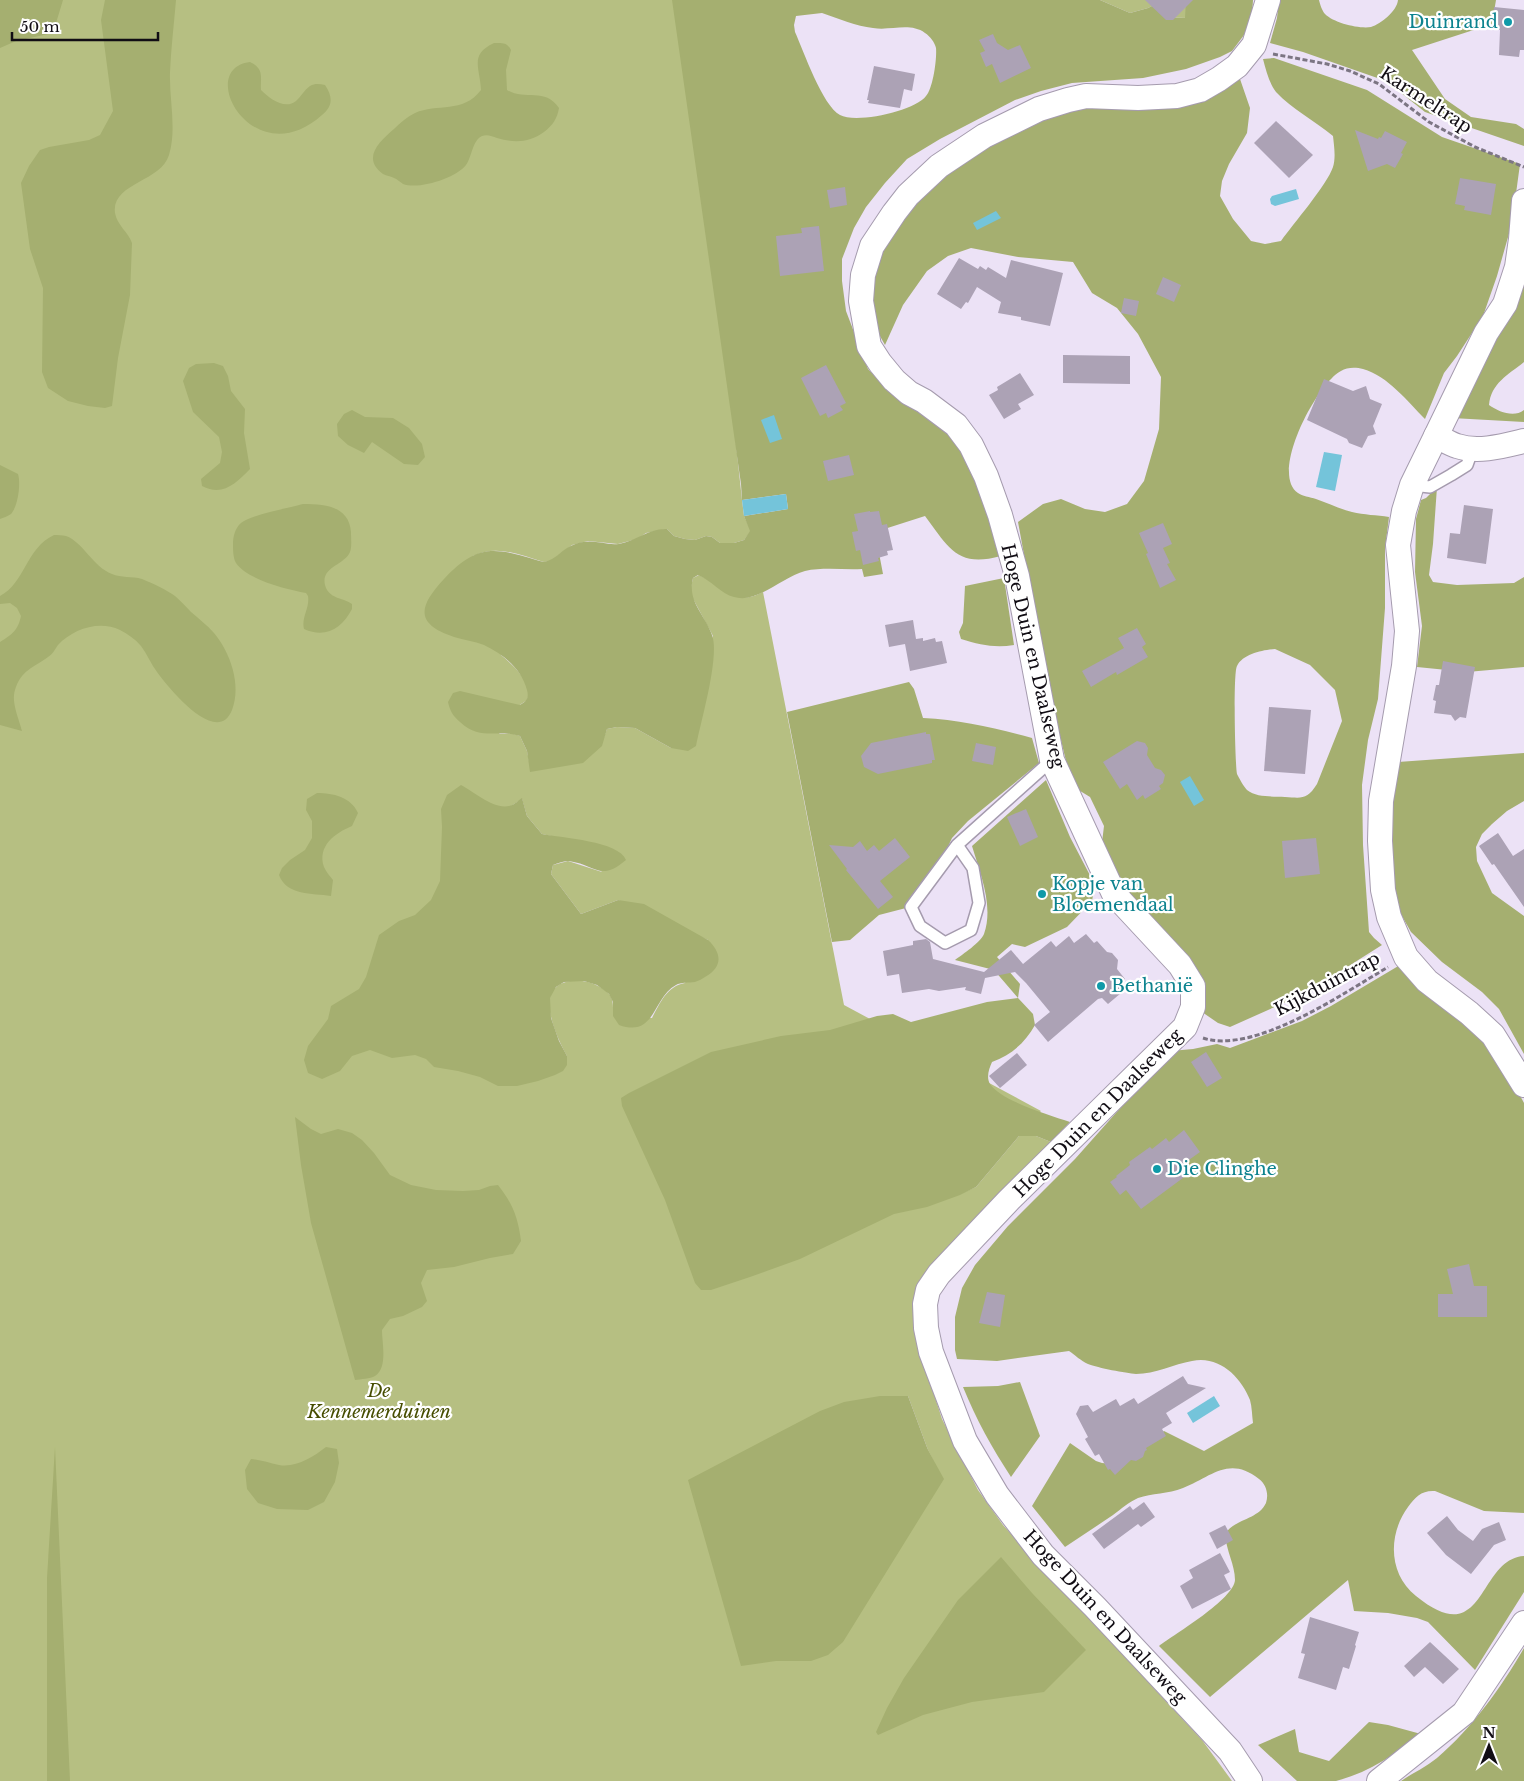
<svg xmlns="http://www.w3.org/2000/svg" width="1524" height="1781" font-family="'Libre Baskerville',serif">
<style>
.green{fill:#b6bf82;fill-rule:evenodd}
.forest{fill:#a5af70;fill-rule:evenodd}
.water{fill:#74c4da}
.building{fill:#aca2b5}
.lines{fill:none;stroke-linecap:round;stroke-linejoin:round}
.service-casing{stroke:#a59bae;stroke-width:14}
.minor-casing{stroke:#a59bae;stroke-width:26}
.path{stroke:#7c7583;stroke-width:3;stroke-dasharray:5 2.5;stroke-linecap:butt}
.service{stroke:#fff;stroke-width:11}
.minor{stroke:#fff;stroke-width:24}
.culture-dot{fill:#0f9aa8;stroke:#fff;stroke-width:2}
.labels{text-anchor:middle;stroke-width:4.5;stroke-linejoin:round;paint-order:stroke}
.culture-label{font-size:18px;fill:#0d838f;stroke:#fff;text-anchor:start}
.street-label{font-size:18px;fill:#110d14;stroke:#fff}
.park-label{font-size:18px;font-style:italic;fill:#464d00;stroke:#fff}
</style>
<rect width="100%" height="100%" fill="#ece2f6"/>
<g class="green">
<path d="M0,0H688L742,500L744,516L751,531L744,540L734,543H720L712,537L706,536L695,540L685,539L674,536L667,529L646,533L637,539L618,544L588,541L572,545L551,561L544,562C520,555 497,544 473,556L501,655C512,664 531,681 528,697C527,702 523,702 520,705C512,712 505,725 499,734H514L520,736L527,751L531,771L604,737L607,729L617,727L635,728L671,748L713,636L691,595V587L693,578L699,575C723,585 733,608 763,592L844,1005L1041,1111L962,1193L976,1187L1019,1136H1036L1051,1142L968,1231L915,1307L916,1338L942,1419L978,1490L1003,1525L1042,1568L1202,1740L1232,1781H0ZM522,799L527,816L542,834L560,838L602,872L568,861L553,865L551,874L581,914L618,900L708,940L685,983C667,986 660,1003 652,1018L613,1016C613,1009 614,999 609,994C595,978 557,973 550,997C546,1013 559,1042 567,1056L554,1065L511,806ZM899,1396H908L928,1450L938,1469Z"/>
<path d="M1100,0H1186V18L1163,17V1L1148,8L1130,13Z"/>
</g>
<g class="forest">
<path d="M0,0H63L53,33L16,41L0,48Z"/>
<path d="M105,0H176C174,24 171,48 170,72C169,99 177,129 169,155C161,182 111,183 115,213C117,225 128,232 132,243L130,295L118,358L112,406L105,408L88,406L68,401L48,388L42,372L43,288L30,249L21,183L29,166L40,150L49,147L89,140L100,135L113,111L101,20Z"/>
<path d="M672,0H1100L1130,13L1148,8L1164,0L1163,17L1185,18L1186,0H1253L1252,15L1244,35L1232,51L1220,57L1186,69L1143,78L1072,83L1041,91L1015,100L940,139L907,159L885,183L866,207L854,228L842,259V281L846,311L868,369L886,388L948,433L979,475L1001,556C957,568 949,548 925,516L875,532L883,574L864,577L862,569C844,570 823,567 805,571C782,577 757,604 734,597C721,594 711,580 698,575L693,578C687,602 705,614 712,635C720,656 701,721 696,746L688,751L671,748L635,728L617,727L607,729L602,746L583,763L530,772L527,751L520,736C497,729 480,741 460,722C453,716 450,711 448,702L453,693L460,691L520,705C527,701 529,698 527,690C521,668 504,655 484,645C474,641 464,640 454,637C415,624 418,607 444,579C480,540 498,549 544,562C556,560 562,549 573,545C592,537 604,546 619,544C636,541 649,528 667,529L674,536L685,539L695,540L706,536L712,537L720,543H734L744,540L750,531L744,516L788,509L786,494L742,500L741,484ZM822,13C839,19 856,26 873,28C891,31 910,22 925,33C930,36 935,43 936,48C937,59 933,88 926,96C915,111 856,124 840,115C822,105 804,52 795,32L794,25L796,16Z"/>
<path d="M1279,0H1319C1320,4 1322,11 1325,14C1334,23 1359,29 1371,27C1381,24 1397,11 1398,0H1496L1492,24L1412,50L1445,99L1471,117L1516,124L1524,129V146L1425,112L1386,81L1303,52L1270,43L1277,18Z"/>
<path d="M494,43C502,43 507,42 511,50L506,70L507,90C524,101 545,87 559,108C557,119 553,125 544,132C529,143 514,143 497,138C492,136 487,134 482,136C472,141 472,157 466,165C456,178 419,190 403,184C400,182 397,179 394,178C390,176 387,176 383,174C361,158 380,141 394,129C400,123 407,117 415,113C437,103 463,114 481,90C480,67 469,55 494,43Z"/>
<path d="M1274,58L1367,90L1442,137L1520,164L1512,223L1497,276L1483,316L1457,356L1444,373L1425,419C1407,401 1388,376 1363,369C1356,367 1347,367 1341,371C1317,383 1269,474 1298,493C1302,496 1310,497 1316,499C1328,503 1340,509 1352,512C1364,515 1377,515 1389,517L1385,549V608L1378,699L1368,740L1362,785L1363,845L1369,932L1374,938L1382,945L1306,993L1230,1027L1218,1023L1202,1012L1101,851L1104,826L1090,797L1072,786L1049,690L1018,522L1043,504L1061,499L1085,509L1105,512L1127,504L1144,481L1159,429L1161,377L1138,334L1117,308L1092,293L1073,262L1018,257L971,248L948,256L927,271L903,305L885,345L876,329L871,299L874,249L889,224L977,142L1066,112L1229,85L1240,79L1250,108L1247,133L1229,164L1222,181L1220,196L1233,219L1251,241L1265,244L1281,241C1293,224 1327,185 1333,167C1336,157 1334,146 1333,136C1315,121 1292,109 1276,92C1269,83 1266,70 1263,59ZM1275,649L1310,665L1335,690L1342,721L1317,784C1307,800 1302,798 1285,797C1273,796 1257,798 1247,790C1244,787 1239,778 1237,774C1235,765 1233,672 1237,666C1243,654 1262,650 1275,649Z"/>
<path d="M250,62C265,69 260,78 261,90C270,99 285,110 296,101C301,97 304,90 310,86C315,83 320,84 325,85C333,97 333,106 322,115C254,176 194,69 250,62Z"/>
<path d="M1524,285V362C1508,375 1491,383 1489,405C1499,412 1514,418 1524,410V422L1452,418L1519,297Z"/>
<path d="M214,363L223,366L228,376L231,391L245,409L244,433L250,469C236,483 223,497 202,486L201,479L220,463L222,452L219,437L193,412L183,381L189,368L196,364Z"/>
<path d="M352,410L365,417L393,418L409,428L422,444L425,457L418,465L404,464L372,442L364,453L348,445L338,436L337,424L344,414Z"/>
<path d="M0,465L18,474C21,484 18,506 11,514C8,516 3,518 0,519Z"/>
<path d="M1437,487L1433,544L1429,575L1433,582L1457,585L1514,583L1524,577V667L1467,672L1417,667L1422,626L1415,572L1416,519L1421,500L1426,498Z"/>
<path d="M303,504C325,504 349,506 351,532C351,538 352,547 350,552C344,566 318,567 326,588C331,599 344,598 352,604V609C342,628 326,639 304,629C301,618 310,608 308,596L306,593C286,589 248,580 236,563C233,558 233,549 233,544C233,537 235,528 241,523C250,515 289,508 303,504Z"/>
<path d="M54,535C58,535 62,535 66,536C83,542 93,567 112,574C121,578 132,576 142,579C152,583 167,590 175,596C181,601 186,607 191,612C199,619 207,625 214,633C230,652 242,685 232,710C217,748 168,687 157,672C151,664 147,654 141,646C135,639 128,634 120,630C99,620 73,629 58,645C55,649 53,654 48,657C33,668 21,670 15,690C11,702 19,719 22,731L0,725V642C13,634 18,630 21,616L17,608L10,603L0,604V596C25,583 26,548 54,535Z"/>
<path d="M1004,578L1014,645C995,648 980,645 961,639L959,632L963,623L965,586Z"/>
<path d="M909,682L914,689L923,718C961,720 996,728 1032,738L1039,763L968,821L952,838L944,855L909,899L906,908L879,915L850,940L832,942L787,712Z"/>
<path d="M1524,753V801L1507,811L1492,824L1482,834L1476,847L1477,861L1492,893L1524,916V1054L1499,1009L1482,992L1442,962L1411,932L1394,902L1390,865L1393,788L1398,762Z"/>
<path d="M1046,780L1070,837L1095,885L1092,901L1067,927L1025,947L1012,944L997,957L1020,984L1018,998L1033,1014L1035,1025C1025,1043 1011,1055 992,1062C989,1069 986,1077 990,1084C1001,1101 1050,1115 1070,1122L1051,1142L1036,1136H1019L976,1187L960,1195L927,1207L894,1214L800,1259L750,1277L711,1290H701L695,1283L665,1200L622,1106L621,1098L629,1093L711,1052L781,1036L830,1030L877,1016L893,1014L911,1022L987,1002L1018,998L994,970L955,960C963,954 980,943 984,934C994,906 980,873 972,846Z"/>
<path d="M461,785C475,792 496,812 512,805C515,804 519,800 522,798L527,816L542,834C562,838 619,841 626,860C600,882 596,865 569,861C564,861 558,863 553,865L551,874L581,914L618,900L644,904L708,940C722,953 723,967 705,977C702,979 698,981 695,982C688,983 681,982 676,985C652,998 656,1038 619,1025L613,1016V1002L609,994L597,985L584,981L564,982L556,987L550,998L551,1018L559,1041L567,1056V1065L563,1071L555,1075L538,1081L517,1086H498L480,1077L458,1071L434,1067L426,1059L415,1055L392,1058L370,1050L352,1056L340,1071L322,1079L308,1073L304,1060L308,1046L328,1019L331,1006L359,989L366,977L379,935L399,921L415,915L431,900L440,881L442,827L441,809L447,795Z"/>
<path d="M317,793C333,793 351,797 358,813L352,826C335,833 317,846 324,867C326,872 330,876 333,880L331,896C312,893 287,896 279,875L282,868L290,860L305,850L312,838V821L306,810L307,799Z"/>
<path d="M1400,965L1491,1042L1524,1103V1513L1484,1511L1435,1491C1422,1490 1415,1497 1408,1507C1388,1534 1388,1574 1416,1596C1486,1653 1477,1559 1524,1556V1592L1475,1670L1428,1622L1417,1618L1388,1613L1354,1611L1348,1580L1210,1697L1159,1646C1175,1634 1234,1599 1235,1580C1235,1565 1226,1550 1225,1534C1234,1519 1258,1520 1266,1503C1269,1494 1266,1484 1259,1479C1229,1455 1211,1477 1183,1488C1168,1494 1152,1493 1138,1498C1129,1502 1121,1509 1113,1515C1097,1526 1081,1536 1065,1547L1032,1506L1070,1443L1096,1461L1102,1463L1113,1464L1164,1431L1204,1451L1253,1423C1252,1416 1252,1407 1250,1400C1241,1377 1219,1355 1192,1361C1174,1364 1155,1374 1136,1374C1126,1373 1098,1368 1088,1364C1081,1361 1075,1355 1069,1351L997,1361L957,1359L955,1350V1317L962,1288L975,1265L1008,1226L1075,1159L1171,1051L1193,1049L1217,1044L1230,1048L1302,1021L1331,1006Z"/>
<path d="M295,1117L311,1129L321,1134L338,1129L352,1133L362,1140L374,1153L390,1175L411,1185L436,1190L463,1191L479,1190L490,1186L498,1185C513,1204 518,1218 521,1241L513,1254L490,1258L454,1267L427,1270L421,1283L427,1301L422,1307L403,1316L390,1319L382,1330C382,1343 388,1368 375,1376C370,1379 361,1379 355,1380L311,1223L301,1165Z"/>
<path d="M1020,1382L1040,1436L1011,1477C992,1448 976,1419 963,1387L998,1386Z"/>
<path d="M880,1396H908L928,1450L944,1479L843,1642L828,1655L811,1661H776L741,1666L688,1480L820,1411L844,1402Z"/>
<path d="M55,1447L70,1781H47V1578Z"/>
<path d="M326,1447L337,1449L339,1463L335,1482L324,1502L308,1510L277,1509L258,1503L247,1489L245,1470L251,1459C261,1460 269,1463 279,1465C296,1468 313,1457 326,1447Z"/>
<path d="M1001,1557L1032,1593L1086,1650L1044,1692L972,1702L923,1715L878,1735L876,1732L887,1708L904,1678L958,1600Z"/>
<path d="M1524,1648V1781H1401C1413,1773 1426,1767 1437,1758C1472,1728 1501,1688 1524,1648Z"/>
<path d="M1369,1722L1388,1725L1421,1734C1396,1754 1368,1773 1336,1781C1325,1781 1309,1781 1297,1781L1258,1745L1295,1729L1299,1752L1329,1761Z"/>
</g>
<g class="water">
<path d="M1296,189L1299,199L1275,206L1271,204L1270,199L1272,196Z"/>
<path d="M996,211L1001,218L977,230L973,223Z"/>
<path d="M774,415L782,439L770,443L761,420Z"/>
<path d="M1324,452L1342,455L1335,491L1316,487Z"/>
<path d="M786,494L788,509L744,516L742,500Z"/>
<path d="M1190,776L1204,800L1194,806L1180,782Z"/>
<path d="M1214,1396L1220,1406L1193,1423L1187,1413Z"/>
</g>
<g class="building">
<path d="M1145,0H1193L1173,20H1166Z"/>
<path d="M1494,7L1524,10V50H1520L1519,57L1499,55L1500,30L1492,29Z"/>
<path d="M993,34L997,43L1008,50L1020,45L1031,68L1000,83L992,64L986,67L980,53L985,51L979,40Z"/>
<path d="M874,66L915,74L912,91L904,89L900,108L868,103L869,100H867Z"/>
<path d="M1276,121L1313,155L1289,178L1254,143Z"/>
<path d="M1355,130L1378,139L1379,137L1381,138L1385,131L1407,142L1401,153L1403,154L1395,168L1387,164L1368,171Z"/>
<path d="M1460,178L1496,184L1491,215L1464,210L1465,206L1455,204Z"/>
<path d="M845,187L847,205L830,208L827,190Z"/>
<path d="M819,226L824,271L780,276L776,236L802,233L801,228Z"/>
<path d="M959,258L978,269L980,266L986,270L988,267L1006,278L1011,260L1063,273L1050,326L1021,320V317L998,313L1001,302L977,287L968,303L966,302L961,309L937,294Z"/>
<path d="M1163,277L1181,285L1174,302L1156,294Z"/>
<path d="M1124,298L1139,301L1136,316L1121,313Z"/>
<path d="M1063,355L1130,356V384L1063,383Z"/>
<path d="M826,365L846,403L840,406L843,410L828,418L826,413L820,416L801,378Z"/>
<path d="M1020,373L1034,395L1018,404L1021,409L1004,419L989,395L998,390L997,387Z"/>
<path d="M1324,379L1353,391L1366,386L1370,399L1382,404L1373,426L1376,434L1368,436L1362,448L1349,443L1347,439L1307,420Z"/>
<path d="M849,455L854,475L828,481L823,461Z"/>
<path d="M1464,505L1493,509L1486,564L1447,558L1450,533L1460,534Z"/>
<path d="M870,511V512L879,511L882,525L887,524L893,550L887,551L888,555L878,558L879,561L863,565L860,550L856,551L852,532L858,531L854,514Z"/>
<path d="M1163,523L1172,544L1163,548L1170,563L1167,564L1176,580L1160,588L1146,554L1148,553L1139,533Z"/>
<path d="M913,620L916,639L923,638V641L935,638L936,642L942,641L947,663L910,671L905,644L889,647L885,625Z"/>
<path d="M1137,628L1146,644L1142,647L1148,657L1117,675L1116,672L1091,687L1082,671L1124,648L1118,638Z"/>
<path d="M1443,661L1475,667L1466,718L1460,717L1455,721L1451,715L1434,713L1436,701L1433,700L1436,685H1439Z"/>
<path d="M1269,707L1311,710L1305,774L1264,771Z"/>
<path d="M926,732V734H930L935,760H932V763L878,774L864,767L861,756L871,743Z"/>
<path d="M1137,741L1145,743L1148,748L1147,755L1155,768L1161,770L1165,775L1163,783L1159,786L1161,789L1145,799L1143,795L1137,800L1127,784L1120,789L1103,762Z"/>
<path d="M976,743L996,747L993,765L972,761Z"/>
<path d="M1026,809L1038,837L1020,846L1007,817Z"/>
<path d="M1498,833L1513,856L1524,849V907L1494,864L1492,865L1479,846Z"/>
<path d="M895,838L910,857L880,881L893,897L878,909L846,870L847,869L829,845L853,847L860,841L867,851L874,845L879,851Z"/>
<path d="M1316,838L1320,874L1285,878L1282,841Z"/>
<path d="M1086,934L1094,943L1097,941L1107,952L1112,953L1118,960L1117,969L1125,979L1121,982L1127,988L1108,1004L1102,998L1098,999L1048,1042L1034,1025L1050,1012L1026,983L1015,972L985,978L981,994L965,990L966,987L939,991L929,989L902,993L899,974L887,976L883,951L913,945V941L926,939L930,942L933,959L984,972L1011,950L1023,964L1051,941L1056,947L1069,936L1074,943Z"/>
<path d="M1206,1052L1222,1078L1207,1087L1191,1062Z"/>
<path d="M1017,1053L1027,1065L1000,1088L989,1076Z"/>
<path d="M1184,1130L1200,1152L1186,1162L1189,1166L1187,1167L1191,1172L1141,1209L1126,1190L1120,1195L1110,1182L1117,1177L1116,1176L1130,1165L1129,1162L1150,1147L1152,1149L1166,1138L1169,1142Z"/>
<path d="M1469,1264L1474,1286H1487V1317H1438V1294H1453L1447,1269Z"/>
<path d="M987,1292L1005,1295L1000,1327L979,1323Z"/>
<path d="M1183,1376L1188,1384L1206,1388L1166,1413L1172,1423L1162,1429L1166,1436L1146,1448L1147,1450L1145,1451L1143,1457L1136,1461L1131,1460L1115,1475L1110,1469L1108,1470L1099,1454L1095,1456L1085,1439L1088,1437L1076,1414L1080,1406L1088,1405L1093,1412L1116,1399L1120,1406L1134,1398L1138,1404Z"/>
<path d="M1144,1502L1155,1517L1141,1527L1138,1524L1104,1549L1092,1534L1130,1506L1133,1510Z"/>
<path d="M1447,1516L1458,1530L1473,1541L1482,1529L1499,1522L1506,1540L1494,1545L1471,1574L1446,1555L1427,1533Z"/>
<path d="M1225,1525L1233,1540L1217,1549L1209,1533Z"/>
<path d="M1220,1553L1230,1572L1224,1575L1231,1589L1192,1609L1180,1586L1193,1578L1189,1570Z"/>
<path d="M1310,1617L1359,1632L1355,1645L1356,1646L1349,1669L1343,1667L1336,1690L1298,1678L1305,1654L1301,1653Z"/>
<path d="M1430,1642L1459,1669L1443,1684L1425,1667L1414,1677L1404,1666Z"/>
</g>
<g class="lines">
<g class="service-casing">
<g id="service">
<path d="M1412,485L1430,487L1451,475L1467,465L1473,448"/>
<path d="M957,845L973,868L979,903L971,930L945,943L920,926L911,907L957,845L1052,760"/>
</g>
</g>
<g class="minor-casing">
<g id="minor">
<path d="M1524,201L1521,239L1517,267L1505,304L1486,333L1436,436L1412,485L1404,511L1398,545L1407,631L1404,666L1381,801L1380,841L1383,890L1389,917L1406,957L1427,981L1469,1013L1493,1035L1524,1085"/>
<path d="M1436,436C1443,439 1450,444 1457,446C1478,453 1503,446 1524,441"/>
<path d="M1250,1781L1230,1751L1095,1607L1043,1555L997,1495L965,1441L931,1352L926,1328L925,1304L928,1290L939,1274L1009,1200L1185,1027L1193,1007V986L1180,965L1114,894L1052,760L1017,576L1000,515L986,476L971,445L956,425L924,401L909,393L894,380L880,363L869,346L861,301L863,275L872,246L894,213L908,195L939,166L984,136L1039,109L1068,100L1086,96L1138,98L1177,96L1200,90L1219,79L1237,66L1254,45L1268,0"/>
<path d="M1379,1781L1464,1713L1524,1623"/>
</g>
</g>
<g class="path">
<path d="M1273,54L1327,64L1350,71L1379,84L1429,122L1475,147L1524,167"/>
<path d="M1203,1038C1254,1055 1344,993 1388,967"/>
</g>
<use href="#service" class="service"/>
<use href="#minor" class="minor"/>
</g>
<g class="culture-dot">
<circle cx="1508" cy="22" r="5"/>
<circle cx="1042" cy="894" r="5"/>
<circle cx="1101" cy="986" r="5"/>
<circle cx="1157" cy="1169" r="5"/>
</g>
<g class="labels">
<g class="culture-label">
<text x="1498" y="28" text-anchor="end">Duinrand</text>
<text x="1052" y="890">Kopje van<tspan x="1052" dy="21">Bloemendaal</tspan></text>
<text x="1111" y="992">Bethanië</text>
<text x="1167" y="1175">Die Clinghe</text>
</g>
<g class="street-label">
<text transform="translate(1426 100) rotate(33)" y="6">Karmeltrap</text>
<text transform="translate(1033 656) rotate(77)" y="6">Hoge Duin en Daalseweg</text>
<text transform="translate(1327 984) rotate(-28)" y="6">Kijkduintrap</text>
<text transform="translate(1098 1113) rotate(-45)" y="6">Hoge Duin en Daalseweg</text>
<text transform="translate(1105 1617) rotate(47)" y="6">Hoge Duin en Daalseweg</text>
</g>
<g class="park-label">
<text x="379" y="1397">De<tspan x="379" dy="21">Kennemerduinen</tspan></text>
</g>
</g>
<g transform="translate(1489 1746)" stroke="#ffffff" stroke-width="4" paint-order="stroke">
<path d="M0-4L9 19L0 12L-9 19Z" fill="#110d14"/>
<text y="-8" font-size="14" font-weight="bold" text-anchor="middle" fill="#110d14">N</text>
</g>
<path d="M12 32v8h146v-8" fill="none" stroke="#110d14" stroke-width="2.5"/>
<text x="20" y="32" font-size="15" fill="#110d14" stroke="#ffffff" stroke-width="4" paint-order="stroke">50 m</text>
</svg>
